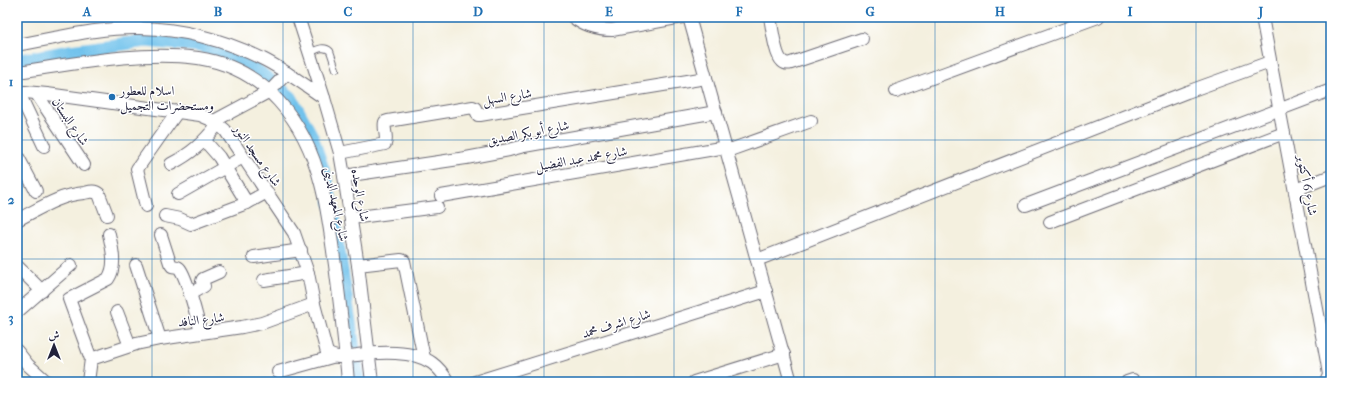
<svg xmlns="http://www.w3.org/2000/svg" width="1348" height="399" font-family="'IM FELL French Canon',Amiri,serif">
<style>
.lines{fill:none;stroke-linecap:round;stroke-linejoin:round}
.canal{stroke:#71c2ec;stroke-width:13}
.service-casing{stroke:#6c6a74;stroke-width:8}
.minor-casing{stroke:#6c6a74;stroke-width:14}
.service{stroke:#fff;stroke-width:6}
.minor{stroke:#fff;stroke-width:12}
.grid{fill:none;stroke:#1f6fb2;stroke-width:1;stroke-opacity:0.55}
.poi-dot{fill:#1f6fb2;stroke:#fff;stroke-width:1.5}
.labels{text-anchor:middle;stroke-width:3;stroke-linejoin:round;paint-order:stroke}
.poi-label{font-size:13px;fill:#22223b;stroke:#fff;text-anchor:start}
.street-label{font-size:13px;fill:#22223b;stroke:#fff}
.neatline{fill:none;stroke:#1f6fb2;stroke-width:1.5}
.grid-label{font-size:13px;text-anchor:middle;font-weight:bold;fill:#1f6fb2}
</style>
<rect width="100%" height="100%" fill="#fff"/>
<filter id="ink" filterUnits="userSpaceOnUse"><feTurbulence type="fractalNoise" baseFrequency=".025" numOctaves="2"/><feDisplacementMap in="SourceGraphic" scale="8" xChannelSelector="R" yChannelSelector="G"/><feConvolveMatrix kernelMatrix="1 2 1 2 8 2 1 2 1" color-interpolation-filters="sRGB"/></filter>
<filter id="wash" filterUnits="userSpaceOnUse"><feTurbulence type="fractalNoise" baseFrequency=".012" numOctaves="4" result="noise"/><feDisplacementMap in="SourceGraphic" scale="16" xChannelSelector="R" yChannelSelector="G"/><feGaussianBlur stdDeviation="0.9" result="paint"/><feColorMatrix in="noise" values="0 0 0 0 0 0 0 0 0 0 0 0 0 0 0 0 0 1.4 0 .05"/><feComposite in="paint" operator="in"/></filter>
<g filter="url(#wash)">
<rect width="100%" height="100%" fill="#f4f0df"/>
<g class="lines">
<path class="canal" d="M17,61L70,51L146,41L201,46L251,65L291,97L312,136L325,175L333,211L359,382"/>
</g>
</g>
<g filter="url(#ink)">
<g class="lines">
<g class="service-casing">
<path id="service" d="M309,53C316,50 324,45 330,51L336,69"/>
</g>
<g class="minor-casing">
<g id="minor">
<path d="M298,17L324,98L340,153L344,176L358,265L372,382"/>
<path d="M573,17C585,27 597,30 612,30L682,17"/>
<path d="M689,17L791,382"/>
<path d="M770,17C772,27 775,55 782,61C785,64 788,64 791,63L862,39"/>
<path d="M1262,17L1327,362L1329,375L1326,382"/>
<path d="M17,45C57,38 100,27 140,28C184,29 227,41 265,60C286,71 305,85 324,98"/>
<path d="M17,72C73,64 141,50 198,58C265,68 305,121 321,184C328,210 331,238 335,265C340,304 345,343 348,382"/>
<path d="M896,91L1098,17"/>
<path d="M17,93L25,92L47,94L200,115L214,121L225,130L294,233L308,273L314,304L327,353C337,360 346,356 357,355C378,352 414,350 432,363C439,368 444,375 448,382"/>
<path d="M19,93L44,146"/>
<path d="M36,93L84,165"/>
<path d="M214,121L270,91L287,73"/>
<path d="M205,141L219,157L247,203"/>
<path d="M727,151L811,121"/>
<path d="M340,153L385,144C388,137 383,129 385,122L388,121L473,107L475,108L478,115H480L706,78"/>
<path d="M17,155L36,191"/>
<path d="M171,164C192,153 203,143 218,124"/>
<path d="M344,176L466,158L509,150L524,146L716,112"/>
<path d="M1295,190L1331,176"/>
<path d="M178,194L243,157"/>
<path d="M441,196L726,147"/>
<path d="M1026,205L1331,90"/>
<path d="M146,206L137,169L178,111"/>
<path d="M165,216L180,219L191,224L247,203L267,192"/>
<path d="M351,218L437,207"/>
<path d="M17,220C39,209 59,195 84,193C89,192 94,190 99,194L107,215"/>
<path d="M1050,222L1284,133"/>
<path d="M161,235L170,263L172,266C175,267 178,266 180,269C189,282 196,316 201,332"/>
<path d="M254,257L301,250"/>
<path d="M757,260L1187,92L1270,62"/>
<path d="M136,265L160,339"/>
<path d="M358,265L401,260L404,261L424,358"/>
<path d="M18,267L42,291"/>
<path d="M264,280L308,273"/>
<path d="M190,294L204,286L202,281L203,279L219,272"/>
<path d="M17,312L71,265"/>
<path d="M117,312L130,346"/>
<path d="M17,351L28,365L47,382"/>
<path d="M91,359L136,344L160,339L242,327L262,323L314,304"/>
<path d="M278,372L332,357"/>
<path d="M88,382L91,359L69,299L108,279C117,266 112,248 109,234"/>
<path d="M475,382L766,291"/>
<path d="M694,382L784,354"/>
<path d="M1127,382L1133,380"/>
</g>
</g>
<use href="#service" class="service"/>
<use href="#minor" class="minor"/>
</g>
</g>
<path class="grid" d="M152,17V382M283,17V382M413,17V382M544,17V382M674,17V382M804,17V382M935,17V382M1065,17V382M1196,17V382M17,140H1331M17,259H1331"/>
<circle class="poi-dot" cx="112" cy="97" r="4"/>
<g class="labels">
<g class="poi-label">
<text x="120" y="95">اسلام للعطور<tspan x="120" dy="15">ومستحضرات التجميل</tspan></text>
</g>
<g class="street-label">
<text transform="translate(507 96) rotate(-9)" y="5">شارع السهل</text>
<text transform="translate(71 121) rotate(56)" y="5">شارع البستان</text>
<text transform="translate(528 132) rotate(-11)" y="5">شارع أبو بكر الصديق</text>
<text transform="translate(258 155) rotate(55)" y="5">شارع مسجد النور</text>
<text transform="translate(581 158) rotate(-10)" y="5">شارع محمد عبد الفضيل</text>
<text transform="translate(1308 185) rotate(79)" y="5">شارع 6 أكتوبر</text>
<text transform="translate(361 195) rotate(80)" y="5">شارع الوحده</text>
<text transform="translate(337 204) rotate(78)" y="5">شارع المعهد الدينى</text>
<text transform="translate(201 319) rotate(-7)" y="5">شارع النافد</text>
<text transform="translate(616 323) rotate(-17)" y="5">شارع اشرف محمد</text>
</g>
</g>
<rect width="1348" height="399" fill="none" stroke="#fff" stroke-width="44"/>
<g transform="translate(54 345)" stroke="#ffffff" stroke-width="3" paint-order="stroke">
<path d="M0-3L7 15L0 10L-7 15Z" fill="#22223b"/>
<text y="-6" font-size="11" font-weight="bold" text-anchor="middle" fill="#22223b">ش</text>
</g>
<rect x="22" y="22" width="1304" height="355" class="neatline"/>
<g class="grid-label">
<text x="87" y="16">A</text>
<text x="218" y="16">B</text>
<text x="348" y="16">C</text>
<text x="478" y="16">D</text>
<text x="609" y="16">E</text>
<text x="739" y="16">F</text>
<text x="870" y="16">G</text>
<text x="1000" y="16">H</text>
<text x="1130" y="16">I</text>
<text x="1261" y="16">J</text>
<text x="11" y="86">1</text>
<text x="11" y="204">2</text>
<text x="11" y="322">3</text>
</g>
</svg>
